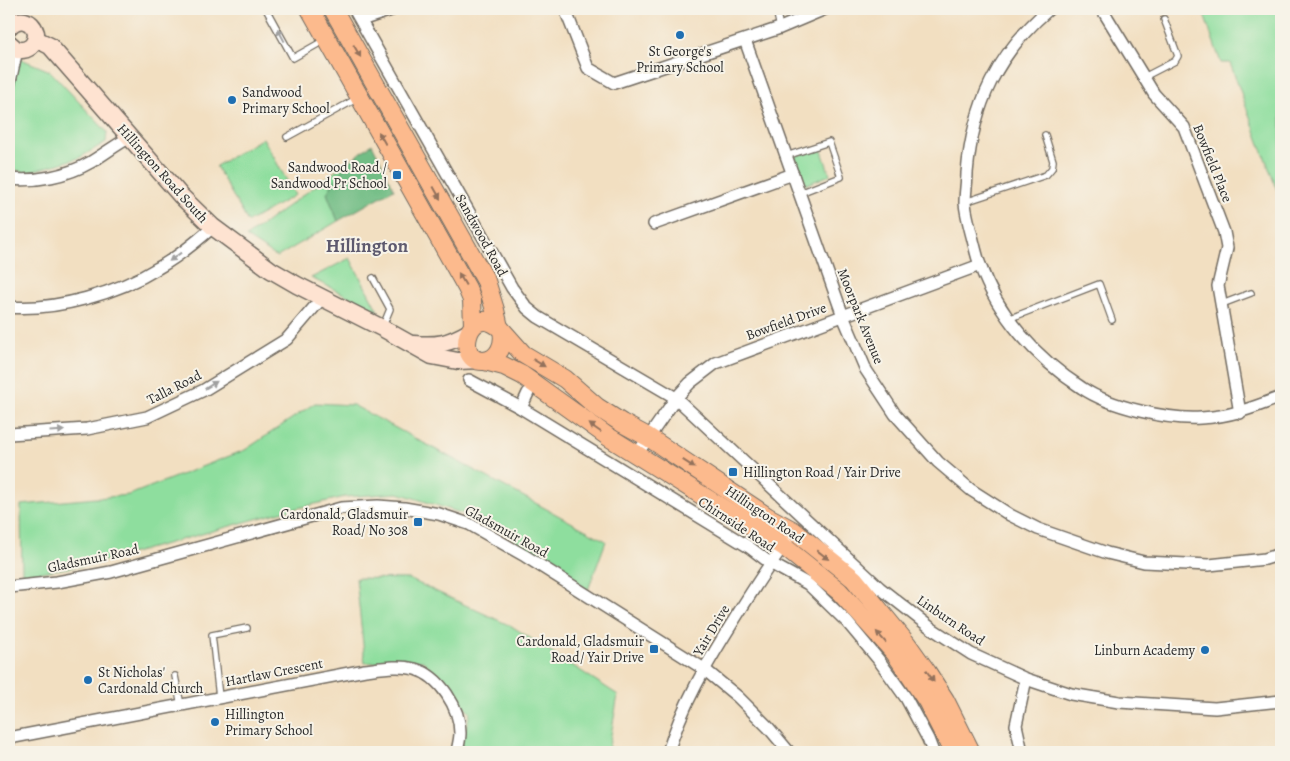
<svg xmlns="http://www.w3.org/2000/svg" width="1290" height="761" font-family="Alegreya,serif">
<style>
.green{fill:#8ede9e;stroke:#5c8464}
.forest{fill:#72bd85;stroke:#4e7458}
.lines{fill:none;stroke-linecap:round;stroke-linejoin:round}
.lane-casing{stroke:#716a60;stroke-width:8}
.street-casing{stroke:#716a60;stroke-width:14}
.secondary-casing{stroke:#716a60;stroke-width:19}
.primary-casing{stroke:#716a60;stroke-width:20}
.lane{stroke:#fff;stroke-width:5.5}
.street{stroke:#fff;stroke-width:11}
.secondary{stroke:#fee3d1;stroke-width:16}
.primary{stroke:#fcba8d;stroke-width:18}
.oneway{fill:#a0a0a0}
.oneway2{fill:#94725c}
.poi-dot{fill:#1f6fb2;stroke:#f7f3e8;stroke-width:2}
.labels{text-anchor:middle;stroke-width:4;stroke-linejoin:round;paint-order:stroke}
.poi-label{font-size:14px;fill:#2b2b2b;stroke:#f7f3e8;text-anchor:start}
.street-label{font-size:14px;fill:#2b2b2b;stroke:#f7f3e8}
.district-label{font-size:19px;font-weight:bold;fill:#5e5a6f;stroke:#f7f3e8}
</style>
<rect width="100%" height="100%" fill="#f7f3e8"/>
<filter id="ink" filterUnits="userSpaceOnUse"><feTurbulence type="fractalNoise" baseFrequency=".02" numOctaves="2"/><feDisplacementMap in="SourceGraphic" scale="10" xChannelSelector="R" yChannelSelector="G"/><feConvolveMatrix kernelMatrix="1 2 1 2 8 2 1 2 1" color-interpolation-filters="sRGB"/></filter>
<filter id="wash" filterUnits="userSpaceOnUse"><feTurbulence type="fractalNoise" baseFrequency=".0096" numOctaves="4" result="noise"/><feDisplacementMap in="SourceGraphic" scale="20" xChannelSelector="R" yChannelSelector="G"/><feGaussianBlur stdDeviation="1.12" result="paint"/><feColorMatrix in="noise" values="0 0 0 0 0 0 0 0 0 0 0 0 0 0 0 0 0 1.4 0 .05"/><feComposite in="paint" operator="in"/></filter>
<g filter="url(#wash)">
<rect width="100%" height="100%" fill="#f2dfc1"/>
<g class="green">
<path d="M1202,9H1274L1281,14V201L1230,63H1221Z"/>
<path d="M9,54L50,71L107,132L106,142L79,158L26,173L9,168Z"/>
<path d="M263,138L295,195L248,222L216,166Z"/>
<path d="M821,148L830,175L805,185L795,156Z"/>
<path d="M348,162L327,193L338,221L277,257L246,237Z"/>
<path d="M350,258L378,311L311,278Z"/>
<path d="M315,403L353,405L606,541L588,590L486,521L398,493L345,497L281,512L94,564L22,575L21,505L129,495L245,450Z"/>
<path d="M356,578L409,579L513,627L618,695L608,752H459L470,713L423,661L365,663Z"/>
</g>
<path class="forest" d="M372,144L394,189L338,221L327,193L348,162Z"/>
</g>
<g filter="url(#ink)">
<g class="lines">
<g class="lane-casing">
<g id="lane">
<path d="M266,9L293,58L325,40"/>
<path d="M776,9L780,28"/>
<path d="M1144,77L1175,61L1178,56L1164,19"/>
<path d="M287,137L358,98"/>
<path d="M786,156L829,142L841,177L800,193"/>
<path d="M965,202L1046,175L1052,168L1053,161L1045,135"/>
<path d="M373,278L390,309L383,326"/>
<path d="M1222,304L1251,293"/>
<path d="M1008,319L1099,284L1112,320"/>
<path d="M175,676L181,705"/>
<path d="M219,697L212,635L247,628"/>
</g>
</g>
<g class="street-casing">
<g id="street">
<path d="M354,9L512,288L527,308L538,317L676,398L880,588L931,628L971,654L1026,679L1071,694L1119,702L1215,708L1281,701"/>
<path d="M565,9L588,68L614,83L780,28L825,9"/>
<path d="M1049,9C997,54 973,104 967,173C967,182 965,193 965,203C966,215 970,228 973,240C975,248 977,257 980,265C998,316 1037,359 1082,388C1110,407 1168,420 1201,418C1230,417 1255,407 1281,397"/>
<path d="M1102,9L1154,94L1184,127L1224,232L1227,248L1218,286L1240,413"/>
<path d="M361,20L394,9"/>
<path d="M745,40L843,316L866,370L895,414L938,462L971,490L1010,515L1038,529L1107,553L1144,562L1209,565L1265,559L1281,554"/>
<path d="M9,86L17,50"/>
<path d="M9,179C36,182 67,176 91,162C104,154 116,145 130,137"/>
<path d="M654,224L793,174"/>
<path d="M9,307C56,311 118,293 158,268C178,257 196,242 213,227"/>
<path d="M469,380L521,408L749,547L770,563L808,584L847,622L878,659L906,698L928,739L933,752"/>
<path d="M521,408L528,393"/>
<path d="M9,434L87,429L147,417L204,390L287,339L322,298"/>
<path d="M637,454L676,398L690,383L716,363L980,265"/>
<path d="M9,587L57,582L111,572L341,508L378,506L404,508L439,514L469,524L525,556L704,669L738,697L768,727L789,752"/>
<path d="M9,738L365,670C382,668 399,665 415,669C440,676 460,708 460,733C460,739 458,746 457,752"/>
<path d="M668,752C682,706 706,665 731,625C749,596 766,568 787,541"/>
<path d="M1022,752L1016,725L1026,679"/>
</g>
</g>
<g class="secondary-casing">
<g id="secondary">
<path d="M9,27C19,16 32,20 36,33C36,46 28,51 17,50L9,43"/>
<path d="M36,39L50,46L181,196L213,227L271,270L297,285L382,328L432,356L458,361L480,360"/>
<path d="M414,344C437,346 448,344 469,332"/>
</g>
</g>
<g class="primary-casing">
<g id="primary">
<path d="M310,9L467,288L472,300L473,325"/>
<path d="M333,9L486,281L495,310L499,327"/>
<path d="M502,331C505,344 499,359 484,361C454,363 467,302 499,327L523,354L565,379L597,407L622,423L648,437L768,517L794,531L854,579L907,644L927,672L945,700L971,752"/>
<path d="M485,361L504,366L522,375L607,436L783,546L839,591L895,653L927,701L953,752"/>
</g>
</g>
<use href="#lane" class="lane"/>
<use href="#street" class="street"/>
<use href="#secondary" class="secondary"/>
<use href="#primary" class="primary"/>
</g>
<defs><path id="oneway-solid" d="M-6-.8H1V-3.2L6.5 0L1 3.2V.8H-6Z" transform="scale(1.25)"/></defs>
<g class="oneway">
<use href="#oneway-solid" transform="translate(281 35) rotate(-118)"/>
<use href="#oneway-solid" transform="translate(175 257) rotate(144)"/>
<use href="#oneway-solid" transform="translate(211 385) rotate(-32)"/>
<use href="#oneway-solid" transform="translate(57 431) rotate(-4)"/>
</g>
<g class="oneway2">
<use href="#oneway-solid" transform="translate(357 51) rotate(60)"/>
<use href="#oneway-solid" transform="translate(382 138) rotate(-119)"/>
<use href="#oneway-solid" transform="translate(437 193) rotate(61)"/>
<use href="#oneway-solid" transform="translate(462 279) rotate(-120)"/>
<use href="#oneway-solid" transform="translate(539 363) rotate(31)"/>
<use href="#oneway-solid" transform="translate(595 428) rotate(-145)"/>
<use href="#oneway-solid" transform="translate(689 464) rotate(33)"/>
<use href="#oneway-solid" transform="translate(823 555) rotate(38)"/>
<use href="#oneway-solid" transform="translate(881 637) rotate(-131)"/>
<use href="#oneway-solid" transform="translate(930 676) rotate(56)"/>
</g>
</g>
<g class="poi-dot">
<circle cx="680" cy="35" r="5"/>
<circle cx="232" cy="100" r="5"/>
<rect x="392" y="170" width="10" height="10" rx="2.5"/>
<rect x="728" y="467" width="10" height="10" rx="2.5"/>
<rect x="413" y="517" width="10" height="10" rx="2.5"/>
<rect x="649" y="644" width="10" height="10" rx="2.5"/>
<circle cx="1205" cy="650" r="5"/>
<circle cx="88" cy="680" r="5"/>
<circle cx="215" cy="722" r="5"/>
</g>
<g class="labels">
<g class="poi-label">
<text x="680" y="56" text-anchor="middle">St George's<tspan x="680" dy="16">Primary School</tspan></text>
<text x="242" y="97">Sandwood<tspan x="242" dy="16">Primary School</tspan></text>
<text x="387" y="172" text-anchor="end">Sandwood Road /<tspan x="387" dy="16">Sandwood Pr School</tspan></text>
<text x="743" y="477">Hillington Road / Yair Drive</text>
<text x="408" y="519" text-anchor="end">Cardonald, Gladsmuir<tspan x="408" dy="16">Road/ No 308</tspan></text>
<text x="644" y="646" text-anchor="end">Cardonald, Gladsmuir<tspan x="644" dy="16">Road/ Yair Drive</tspan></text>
<text x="1195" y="655" text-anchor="end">Linburn Academy</text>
<text x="98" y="677">St Nicholas'<tspan x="98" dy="16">Cardonald Church</tspan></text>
<text x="225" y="719">Hillington<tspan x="225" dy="16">Primary School</tspan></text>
</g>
<g class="street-label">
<text transform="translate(1213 163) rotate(68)" y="5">Bowfield Place</text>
<text transform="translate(163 173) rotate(48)" y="5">Hillington Road South</text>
<text transform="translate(482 235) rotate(61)" y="5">Sandwood Road</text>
<text transform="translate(861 316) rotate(68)" y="5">Moorpark Avenue</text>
<text transform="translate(786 321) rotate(-20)" y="5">Bowfield Drive</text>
<text transform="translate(174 387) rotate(-27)" y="5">Talla Road</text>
<text transform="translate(765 514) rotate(34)" y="5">Hillington Road</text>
<text transform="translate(737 524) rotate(33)" y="5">Chirnside Road</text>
<text transform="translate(507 531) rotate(29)" y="5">Gladsmuir Road</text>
<text transform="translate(93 558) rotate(-12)" y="5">Gladsmuir Road</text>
<text transform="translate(951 620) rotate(34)" y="5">Linburn Road</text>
<text transform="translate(711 630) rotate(-59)" y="5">Yair Drive</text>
<text transform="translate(274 672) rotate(-11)" y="5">Hartlaw Crescent</text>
</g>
<g class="district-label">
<text x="367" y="252">Hillington</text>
</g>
</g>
<rect width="1290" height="761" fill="none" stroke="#f7f3e8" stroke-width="30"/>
</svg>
